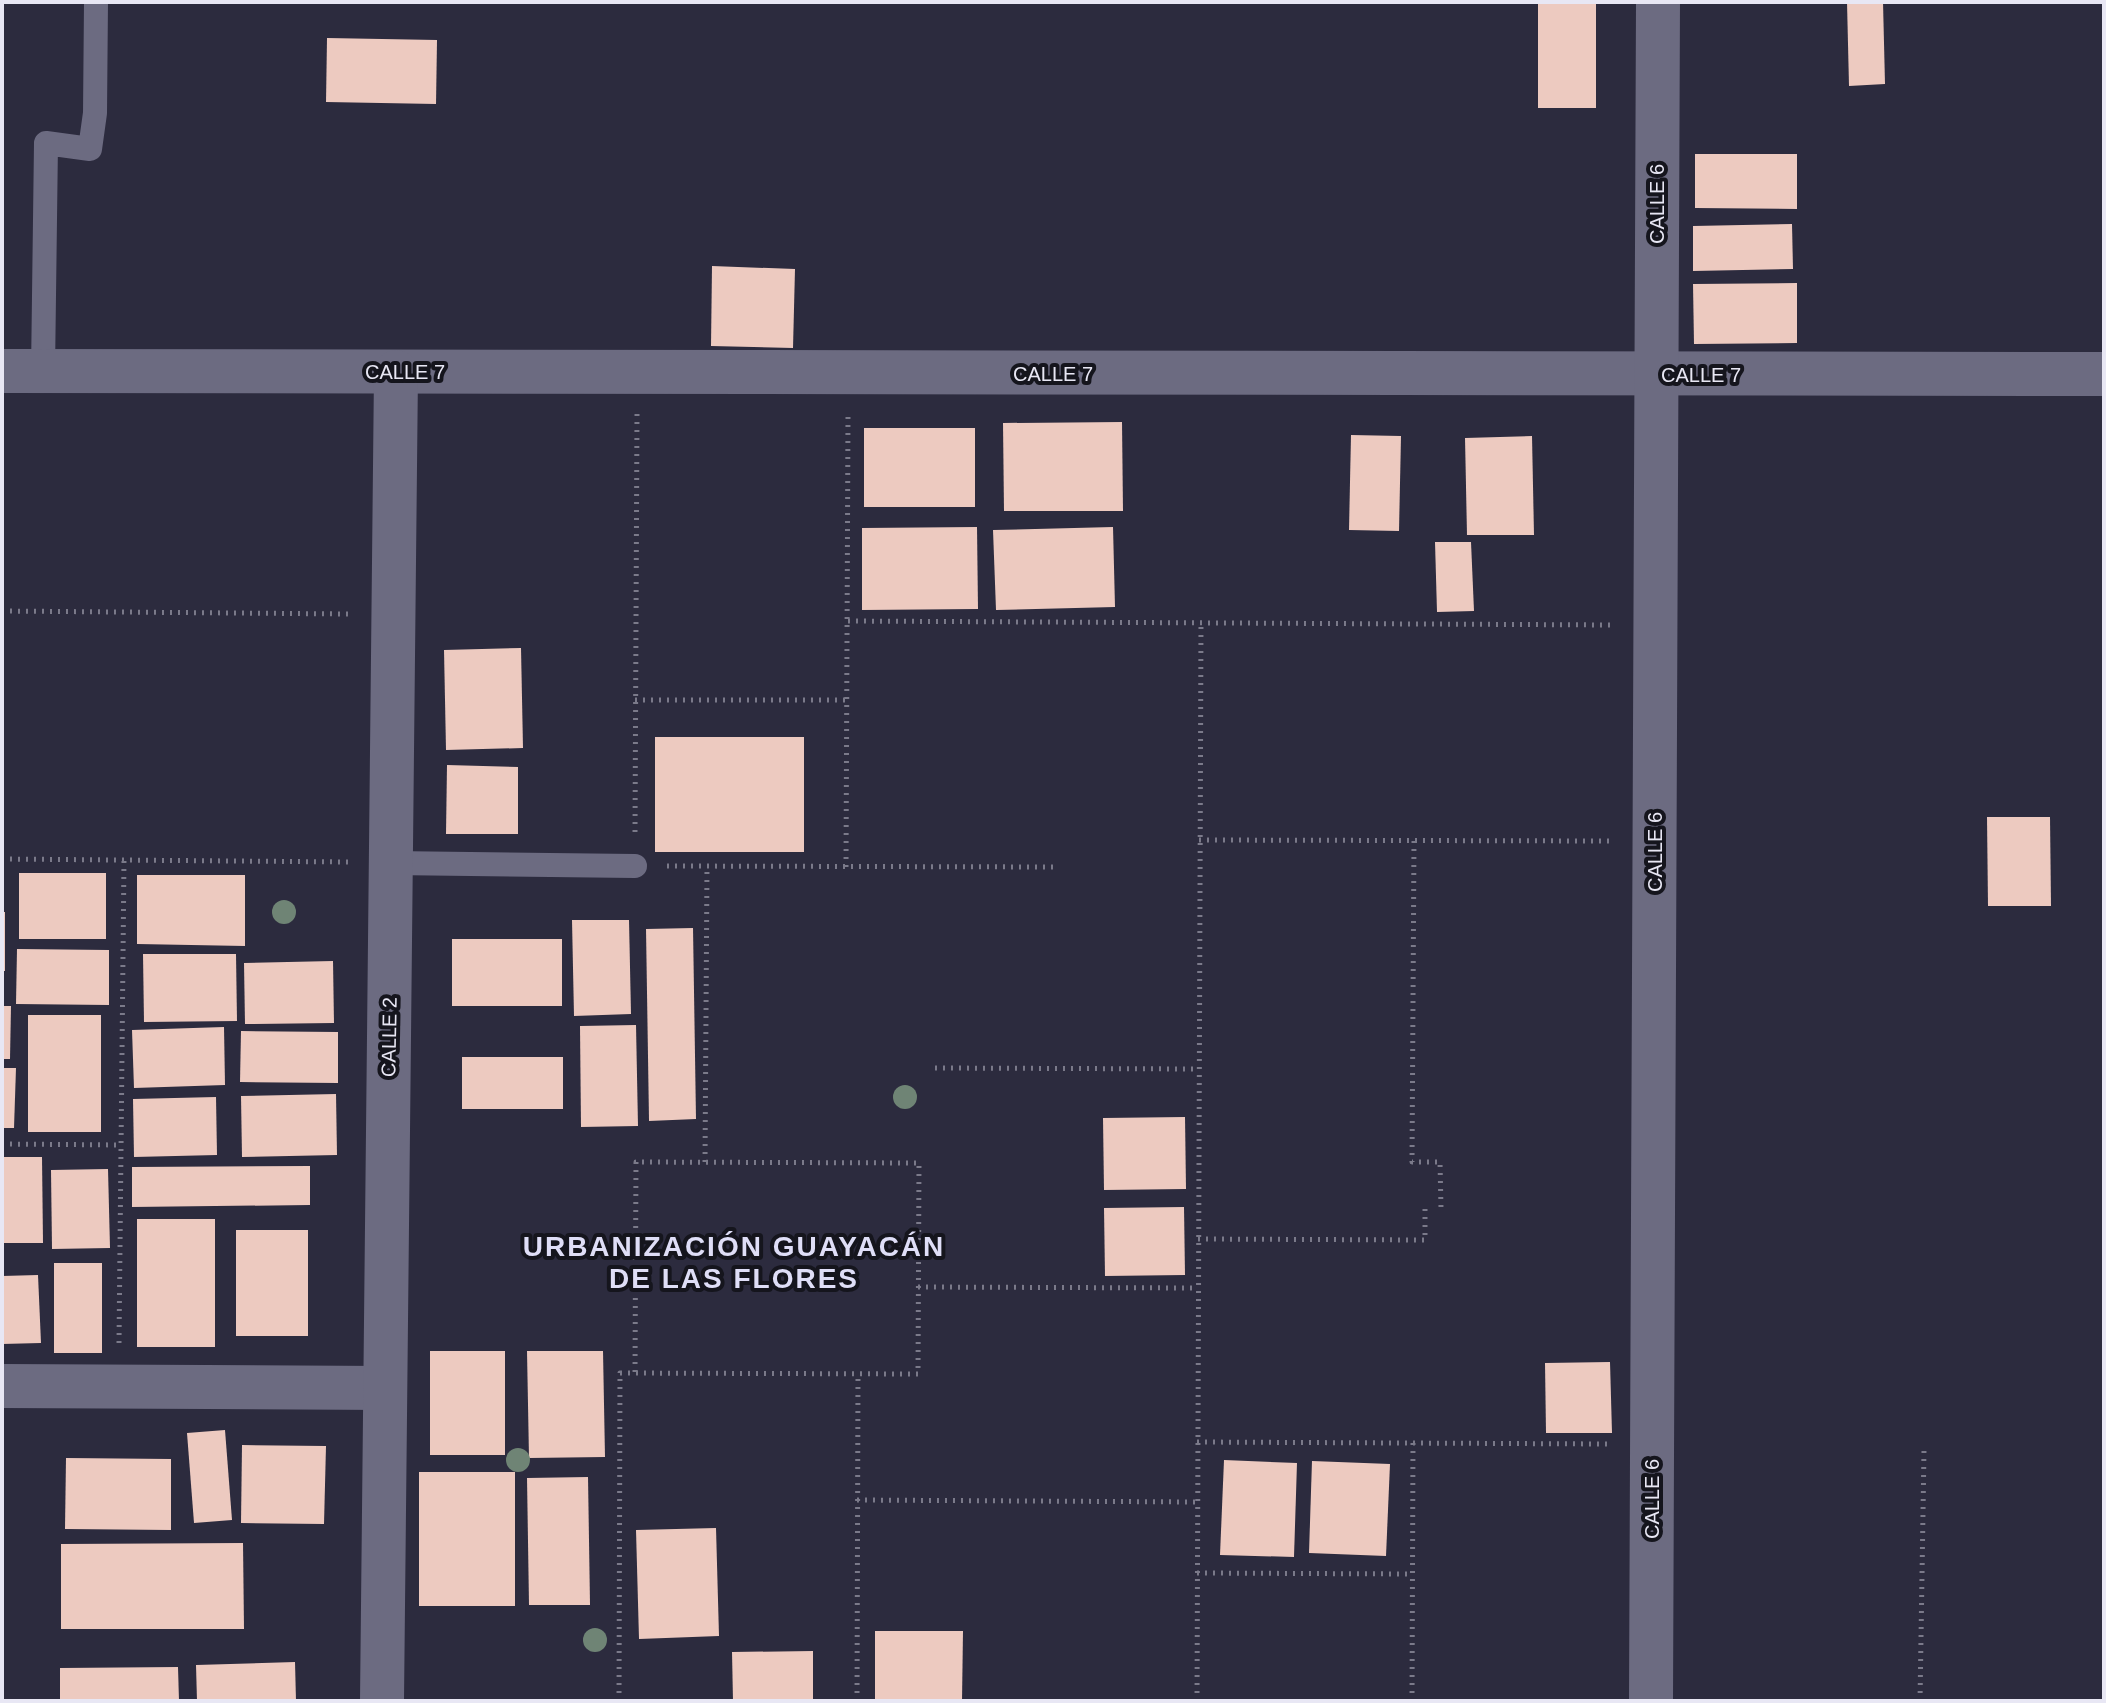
<svg xmlns="http://www.w3.org/2000/svg" width="2106" height="1703" font-family="Helvetica,sans-serif">
<style>
.building{fill:#edcac0}
.lines{fill:none;stroke-linecap:round;stroke-linejoin:round}
.path{stroke:#7b7a8a;stroke-width:5;stroke-dasharray:2 6;stroke-linecap:butt}
.service{stroke:#6c6b81;stroke-width:24}
.minor{stroke:#6c6b81;stroke-width:44}
.tree{fill:#6f8475}
.labels{text-anchor:middle;stroke-width:8;stroke-linejoin:round;paint-order:stroke}
.street-label{font-size:20px;fill:#e8e7f4;stroke:#15151d}
.district-label{font-size:28px;font-weight:bold;letter-spacing:2px;fill:#dfdef7;stroke:#15151d}
</style>
<rect width="100%" height="100%" fill="#2c2b3e"/>
<g class="building">
<rect x="1538" y="2" width="58" height="106"/>
<path d="M1847,2H1883L1885,84L1849,86Z"/>
<path d="M327,38L437,40L436,104L326,102Z"/>
<path d="M1695,154H1797V209L1695,208Z"/>
<path d="M1792,224L1793,269L1693,271V226Z"/>
<path d="M712,266L795,269L793,348L711,346Z"/>
<path d="M1797,283V343L1694,344L1693,284Z"/>
<path d="M1122,422L1123,511H1004L1003,423Z"/>
<rect x="864" y="428" width="111" height="79"/>
<path d="M1351,435L1401,436L1399,531L1349,530Z"/>
<path d="M1532,436L1534,535H1467L1465,438Z"/>
<path d="M977,527L978,609L862,610V528Z"/>
<path d="M1113,527L1115,607L996,610L993,530Z"/>
<path d="M1435,542H1471L1474,611L1437,612Z"/>
<path d="M521,648L523,748L446,750L444,650Z"/>
<rect x="655" y="737" width="149" height="115"/>
<path d="M447,765L518,767V834H446Z"/>
<path d="M1987,817H2050L2051,906H1988Z"/>
<rect x="19" y="873" width="87" height="66"/>
<path d="M137,875H245V946L137,944Z"/>
<rect x="2" y="912" width="3" height="59"/>
<path d="M572,920H629L631,1014L574,1016Z"/>
<path d="M693,928L696,1119L649,1121L646,929Z"/>
<rect x="452" y="939" width="110" height="67"/>
<path d="M17,949L109,950V1005L16,1004Z"/>
<path d="M143,954H236L237,1021L144,1022Z"/>
<path d="M333,961L334,1023L245,1024L244,963Z"/>
<path d="M2,1006H11L10,1059H2Z"/>
<rect x="28" y="1015" width="73" height="117"/>
<path d="M636,1025L638,1126L581,1127L580,1026Z"/>
<path d="M224,1027L225,1085L134,1088L132,1030Z"/>
<path d="M241,1031L338,1032V1083L240,1082Z"/>
<rect x="462" y="1057" width="101" height="52"/>
<path d="M2,1068H16L14,1128H2Z"/>
<path d="M336,1094L337,1155L242,1157L241,1096Z"/>
<path d="M216,1097L217,1155L134,1157L133,1099Z"/>
<path d="M1185,1117L1186,1189L1104,1190L1103,1118Z"/>
<path d="M2,1157H42L43,1243H2Z"/>
<path d="M310,1166V1205L132,1207V1167Z"/>
<path d="M108,1169L110,1248L52,1249L51,1170Z"/>
<path d="M1184,1207L1185,1275L1105,1276L1104,1208Z"/>
<rect x="137" y="1219" width="78" height="128"/>
<rect x="236" y="1230" width="72" height="106"/>
<rect x="54" y="1263" width="48" height="90"/>
<path d="M38,1275L41,1343L2,1344V1276Z"/>
<rect x="430" y="1351" width="75" height="104"/>
<path d="M527,1351H603L605,1457L529,1458Z"/>
<path d="M1610,1362L1612,1433H1546L1545,1363Z"/>
<path d="M225,1430L232,1520L194,1523L187,1433Z"/>
<path d="M242,1445L326,1446L324,1524L241,1523Z"/>
<path d="M66,1458L171,1459V1530L65,1529Z"/>
<path d="M1224,1460L1297,1463L1294,1557L1220,1555Z"/>
<path d="M1312,1461L1390,1464L1386,1556L1309,1553Z"/>
<rect x="419" y="1472" width="96" height="134"/>
<path d="M588,1477L590,1605H529L527,1478Z"/>
<path d="M716,1528L719,1636L639,1639L636,1530Z"/>
<path d="M243,1543L244,1629H61V1544Z"/>
<path d="M875,1631H963L962,1701H875Z"/>
<path d="M813,1651V1701H733L732,1652Z"/>
<path d="M295,1662L296,1701H197L196,1665Z"/>
<path d="M178,1667L179,1701H60V1668Z"/>
</g>
<g class="lines">
<g class="path">
<path d="M2,611L349,614"/>
<path d="M848,621L1615,625"/>
<path d="M635,700H846"/>
<path d="M635,832L637,414"/>
<path d="M1199,840L1610,841"/>
<path d="M1414,841L1412,1162H1440L1441,1208"/>
<path d="M2,859L349,862"/>
<path d="M667,866L1058,867"/>
<path d="M846,867L848,415"/>
<path d="M935,1068L1199,1069"/>
<path d="M2,1144L121,1145"/>
<path d="M705,1162L707,866"/>
<path d="M1198,1239L1425,1240V1207"/>
<path d="M918,1287L1198,1288"/>
<path d="M119,1343L124,860"/>
<path d="M1197,1442L1608,1444"/>
<path d="M857,1500L1197,1502"/>
<path d="M1197,1573L1412,1574"/>
<path d="M619,1701L620,1373L918,1374L919,1163L636,1162L635,1373"/>
<path d="M857,1701L858,1374"/>
<path d="M1197,1701L1201,623"/>
<path d="M1412,1701L1413,1442"/>
<path d="M1920,1701L1924,1450"/>
</g>
<g class="service">
<path d="M43,372L46,143L90,149L95,113L96,2"/>
<path d="M391,863L635,866"/>
</g>
<g class="minor">
<path d="M2,371L2104,374"/>
<path d="M2,1386L385,1388"/>
<path d="M382,1701L396,372"/>
<path d="M1651,1701L1658,2"/>
</g>
</g>
<g class="tree">
<circle cx="284" cy="912" r="12"/>
<circle cx="905" cy="1097" r="12"/>
<circle cx="518" cy="1460" r="12"/>
<circle cx="595" cy="1640" r="12"/>
</g>
<g class="labels">
<g class="street-label">
<text transform="translate(1657 204) rotate(-90)" y="7">CALLE 6</text>
<text x="405" y="379">CALLE 7</text>
<text x="1053" y="381">CALLE 7</text>
<text x="1701" y="382">CALLE 7</text>
<text transform="translate(1655 852) rotate(-90)" y="7">CALLE 6</text>
<text transform="translate(389 1037) rotate(-89)" y="7">CALLE 2</text>
<text transform="translate(1652 1499) rotate(-90)" y="7">CALLE 6</text>
</g>
<g class="district-label">
<text x="734" y="1256">URBANIZACIÓN GUAYACÁN<tspan x="734" dy="32">DE LAS FLORES</tspan></text>
</g>
</g>
<rect width="2106" height="1703" fill="none" stroke="#e8e7f4" stroke-width="8"/>
</svg>
